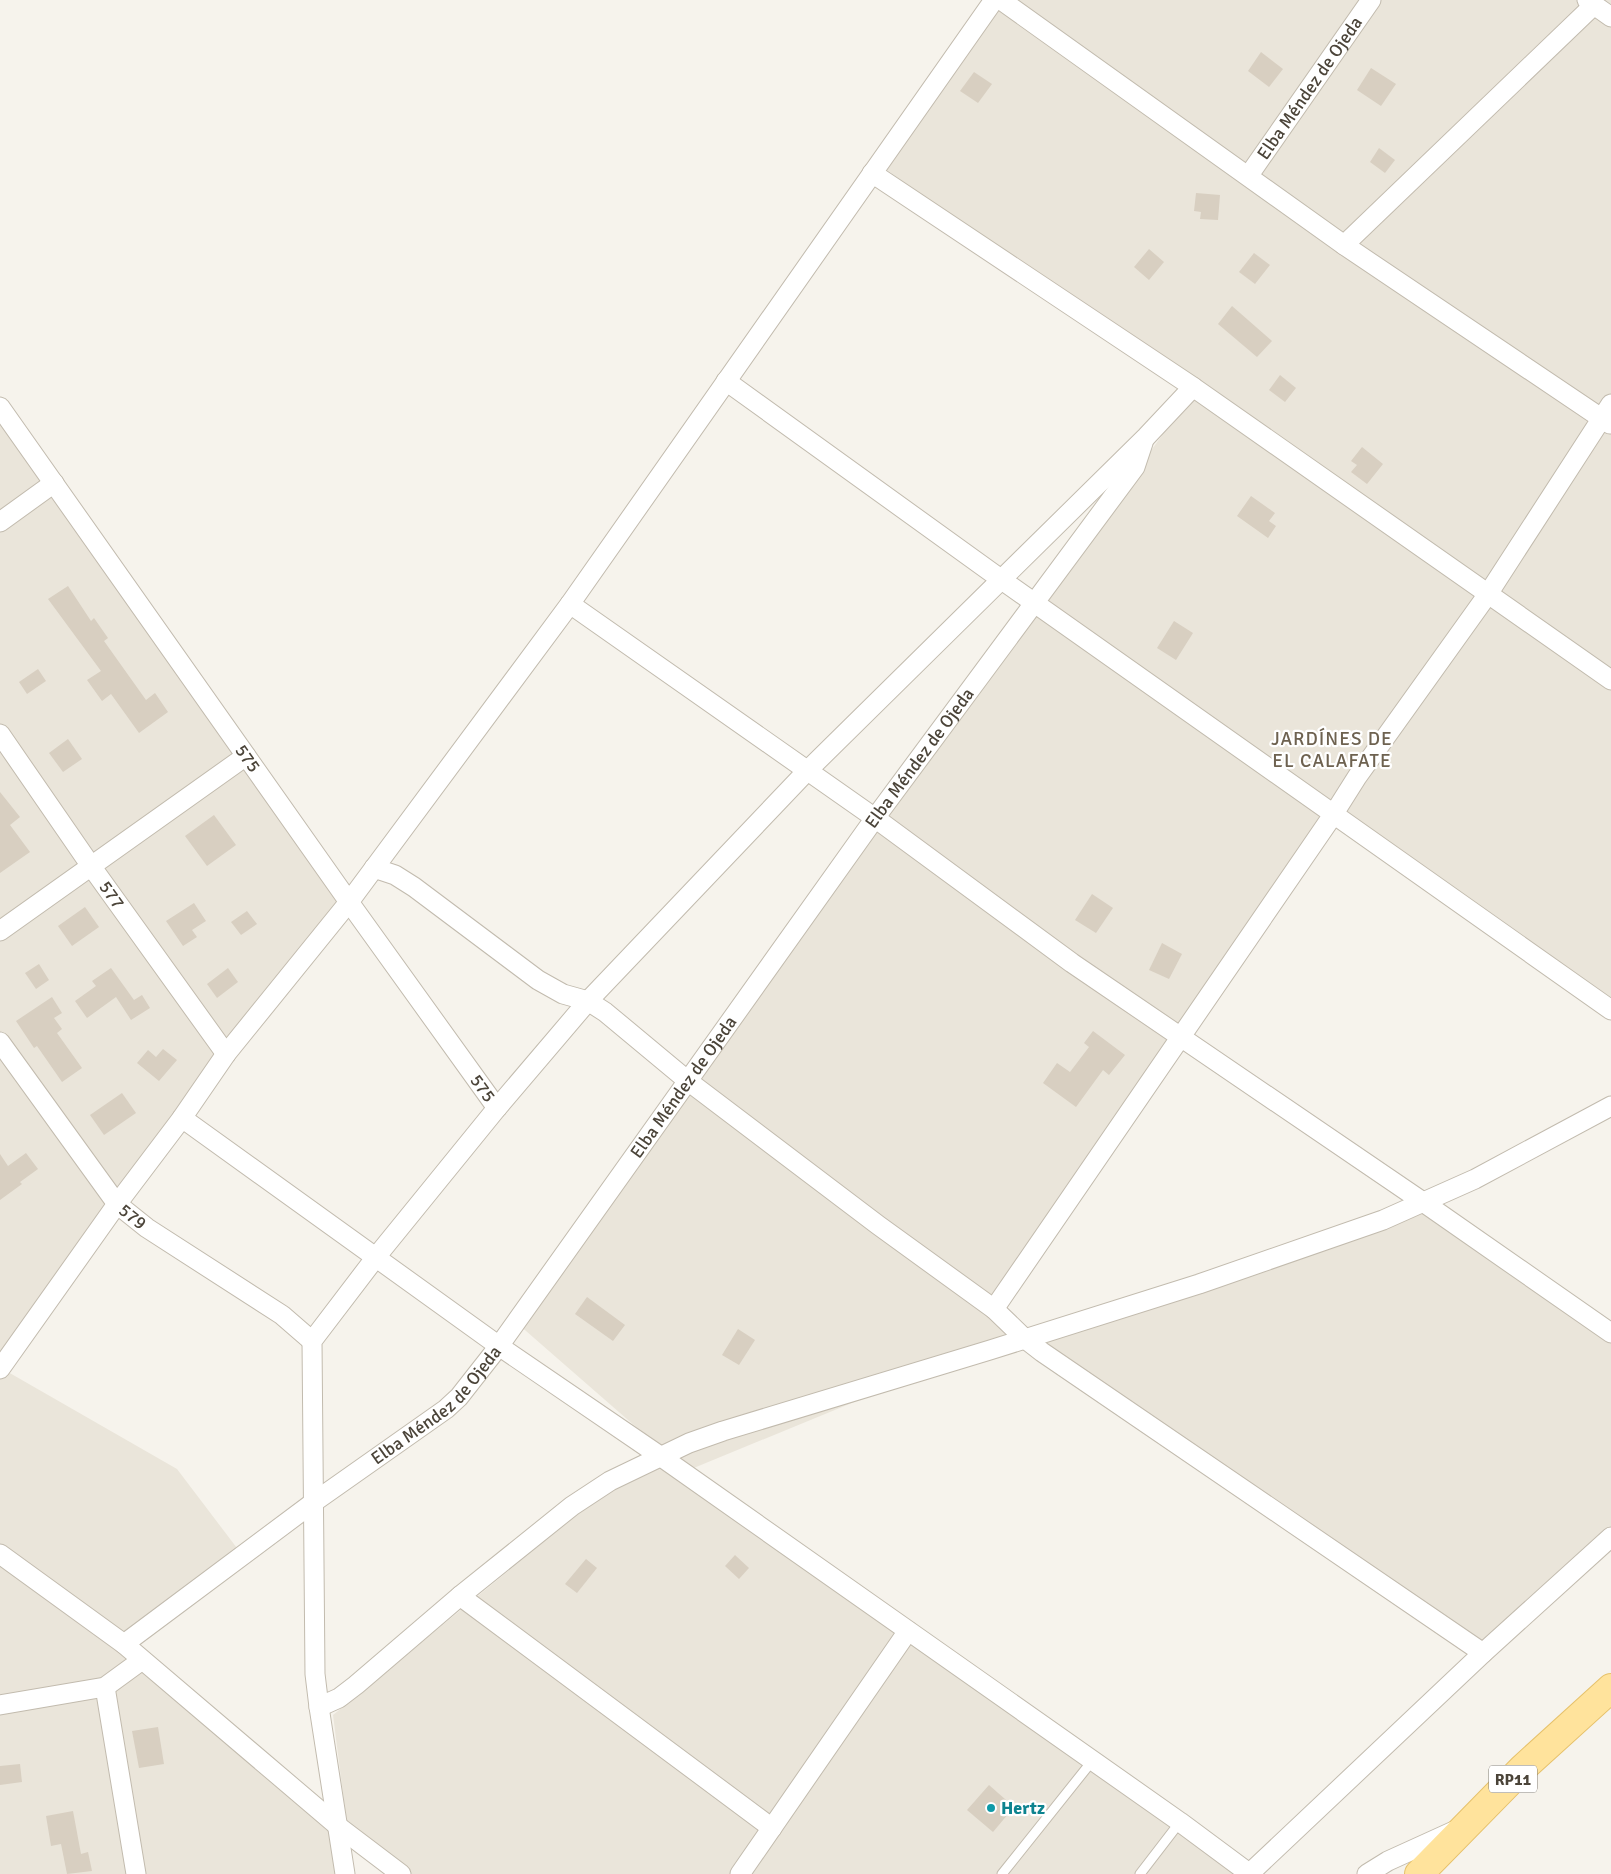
<svg xmlns="http://www.w3.org/2000/svg" width="1611" height="1874" font-family="Signika,sans-serif">
<style>
.residential{fill:#eae5da}
.building{fill:#d8cfc1}
.lines{fill:none;stroke-linecap:round;stroke-linejoin:round}
.service-casing{stroke:#c2bbae;stroke-width:11}
.minor-casing{stroke:#c2bbae;stroke-width:21}
.primary-casing{stroke:#e6c16a;stroke-width:30}
.service{stroke:#fff;stroke-width:9}
.minor{stroke:#fff;stroke-width:19}
.primary{stroke:#ffe39c;stroke-width:28}
.culture-dot{fill:#0f9aa8;stroke:#fff;stroke-width:2}
.labels{text-anchor:middle;stroke-width:4.5;stroke-linejoin:round;paint-order:stroke}
.shield{fill:#fff;stroke:#817c74;stroke-width:1}
.shield-label{font-size:16px;font-weight:bold;fill:#4b4439}
.street-label{font-size:18px;fill:#4b4439;stroke:#fff}
.culture-label{font-size:18px;font-weight:bold;fill:#0d838f;stroke:#fff;text-anchor:start}
.neighbourhood-label{font-size:19px;letter-spacing:1px;fill:#6e6250;stroke:#fff}
</style>
<rect width="100%" height="100%" fill="#f6f3ec"/>
<g class="residential">
<path d="M994,0H1611V1010L1333,815L994,1309L1007,1339L684,1472L1245,1874H408L348,1833L333,1715L659,1447L518,1324L1192,394L879,164Z"/>
<path d="M0,407L349,902L1,1368L177,1469L243,1556L124,1644L339,1827L345,1874H0Z"/>
<path d="M1423,1202L1611,1333V1537L1483,1653L1024,1338Z"/>
</g>
<g class="building">
<path d="M1261,52L1283,69L1269,87L1248,71Z"/>
<path d="M1371,68L1396,84L1381,106L1357,90Z"/>
<path d="M974,72L992,84L978,103L960,91Z"/>
<path d="M1379,148L1395,160L1385,173L1370,162Z"/>
<path d="M1196,193L1220,195L1218,220L1200,219L1201,212L1194,211Z"/>
<path d="M1149,249L1164,262L1149,280L1134,267Z"/>
<path d="M1254,253L1270,265L1255,284L1239,272Z"/>
<path d="M1232,306L1272,341L1257,357L1218,324Z"/>
<path d="M1280,375L1296,388L1285,402L1269,390Z"/>
<path d="M1362,447L1383,464L1367,484L1351,472L1357,465L1351,461Z"/>
<path d="M1251,496L1275,513L1269,521L1276,526L1268,538L1237,516Z"/>
<path d="M68,586L91,621L94,618L108,638L104,641L146,700L155,693L168,712L139,733L111,694L102,701L87,680L101,671L48,599Z"/>
<path d="M1174,621L1193,633L1176,660L1157,648Z"/>
<path d="M38,669L46,681L27,694L19,682Z"/>
<path d="M68,739L82,759L63,772L49,753Z"/>
<path d="M0,792L20,817L10,825L30,852L0,873Z"/>
<path d="M214,815L236,845L207,866L185,836Z"/>
<path d="M1092,894L1113,908L1096,933L1075,920Z"/>
<path d="M194,903L206,921L192,930L197,937L183,946L166,921Z"/>
<path d="M85,907L99,927L72,946L58,926Z"/>
<path d="M247,911L257,924L241,935L231,922Z"/>
<path d="M1162,943L1182,954L1169,979L1149,970Z"/>
<path d="M39,964L49,980L36,989L25,973Z"/>
<path d="M111,968L134,1000L142,995L150,1008L131,1020L116,997L87,1018L75,1001L96,986L92,981Z"/>
<path d="M228,968L238,982L217,998L207,984Z"/>
<path d="M52,997L62,1013L54,1018L62,1029L57,1033L82,1068L62,1082L37,1046L34,1048L16,1021Z"/>
<path d="M1093,1031L1125,1055L1109,1075L1103,1070L1076,1107L1043,1083L1057,1063L1070,1072L1089,1047L1084,1043Z"/>
<path d="M163,1049L177,1060L159,1081L137,1063L148,1050L156,1057Z"/>
<path d="M122,1093L136,1113L104,1135L90,1115Z"/>
<path d="M26,1153L38,1169L20,1182L22,1184L0,1200V1154L8,1166Z"/>
<path d="M587,1297L625,1325L613,1341L575,1314Z"/>
<path d="M738,1329L755,1340L739,1365L722,1355Z"/>
<path d="M735,1555L749,1568L739,1579L725,1566Z"/>
<path d="M586,1559L597,1568L577,1593L565,1584Z"/>
<path d="M158,1727L164,1764L139,1768L132,1731Z"/>
<path d="M20,1764L22,1782L0,1785V1766Z"/>
<path d="M989,1785L1014,1807L993,1832L967,1810Z"/>
<path d="M73,1811L81,1854L88,1852L92,1871L67,1874L61,1844L51,1846L46,1816Z"/>
</g>
<g class="lines">
<g class="service-casing">
<g id="service">
<path d="M1002,1874L1093,1760"/>
<path d="M1140,1874L1180,1822"/>
</g>
</g>
<g class="minor-casing">
<g id="minor">
<path d="M1001,0L1344,245L1610,424"/>
<path d="M1587,0L1611,17"/>
<path d="M872,173L1193,387L1611,680"/>
<path id="s1" d="M1249,175L1371,0"/>
<path d="M1344,245L1594,5"/>
<path d="M726,381L1002,580L1611,1010"/>
<path id="s2" d="M0,407L349,902L497,1108"/>
<path d="M0,522L54,483"/>
<path d="M570,604L875,818L1072,963L1423,1202L1611,1333"/>
<path id="s3" d="M0,734L91,866L226,1054"/>
<path d="M374,868L395,875L414,887L538,980L563,994L588,1001L605,1012L688,1081L878,1225L994,1309L1024,1338L1042,1352L1483,1653"/>
<path d="M0,931L246,756"/>
<path id="s4" d="M0,1042L117,1204L147,1228L282,1315L312,1341"/>
<path d="M182,1118L499,1346L660,1456L1180,1822L1250,1874"/>
<path d="M994,1309L1333,815L1357,777L1488,594L1611,404"/>
<path d="M0,1369L117,1204L182,1118L226,1054L349,902L570,604L994,0"/>
<path d="M0,1554L124,1644L339,1827L401,1874"/>
<path d="M460,1596L772,1828"/>
<path id="s5" d="M124,1644L314,1502L446,1409L459,1397L499,1346L875,818L1135,467L1143,443"/>
<path d="M105,1687L136,1874"/>
<path d="M0,1705L105,1687L142,1660"/>
<path d="M319,1707L339,1698L356,1685L460,1596L572,1506L610,1481L689,1443L723,1431L990,1350L1199,1284L1383,1220L1475,1179L1611,1106"/>
<path d="M345,1874L319,1707L315,1674L312,1341L376,1257L497,1108L588,1001L807,771L1146,437L1193,387"/>
<path d="M740,1874L908,1631"/>
<path d="M1249,1874L1483,1653L1611,1537"/>
<path d="M1367,1874L1388,1861L1454,1831"/>
</g>
</g>
<g class="primary-casing">
<path id="primary" d="M1419,1874L1523,1768L1611,1688"/>
</g>
<use href="#service" class="service"/>
<use href="#minor" class="minor"/>
<use href="#primary" class="primary"/>
</g>
<circle class="culture-dot" cx="991" cy="1808" r="5"/>
<g class="labels">
<rect class="shield" x="1489" y="1765.5" width="48" height="27" rx="4"/>
<g class="shield-label">
<text x="1513" y="1785">RP11</text>
</g>
<g class="street-label">
<text dy="6" stroke="none"><textPath href="#s1" startOffset="106">Elba Méndez de Ojeda</textPath></text>
<text dy="6" stroke="none"><textPath href="#s2" startOffset="430">575</textPath></text>
<text dy="6" stroke="none"><textPath href="#s5" startOffset="1204">Elba Méndez de Ojeda</textPath></text>
<text dy="6" stroke="none"><textPath href="#s3" startOffset="196">577</textPath></text>
<text dy="6" stroke="none"><textPath href="#s5" startOffset="799">Elba Méndez de Ojeda</textPath></text>
<text dy="6" stroke="none"><textPath href="#s2" startOffset="835">575</textPath></text>
<text dy="6" stroke="none"><textPath href="#s4" startOffset="220">579</textPath></text>
<text dy="6" stroke="none"><textPath href="#s5" startOffset="394">Elba Méndez de Ojeda</textPath></text>
</g>
<g class="culture-label">
<text x="1001" y="1814">Hertz</text>
</g>
<g class="neighbourhood-label">
<text x="1332" y="745">JARDÍNES DE<tspan x="1332" dy="22">EL CALAFATE</tspan></text>
</g>
</g>
</svg>
